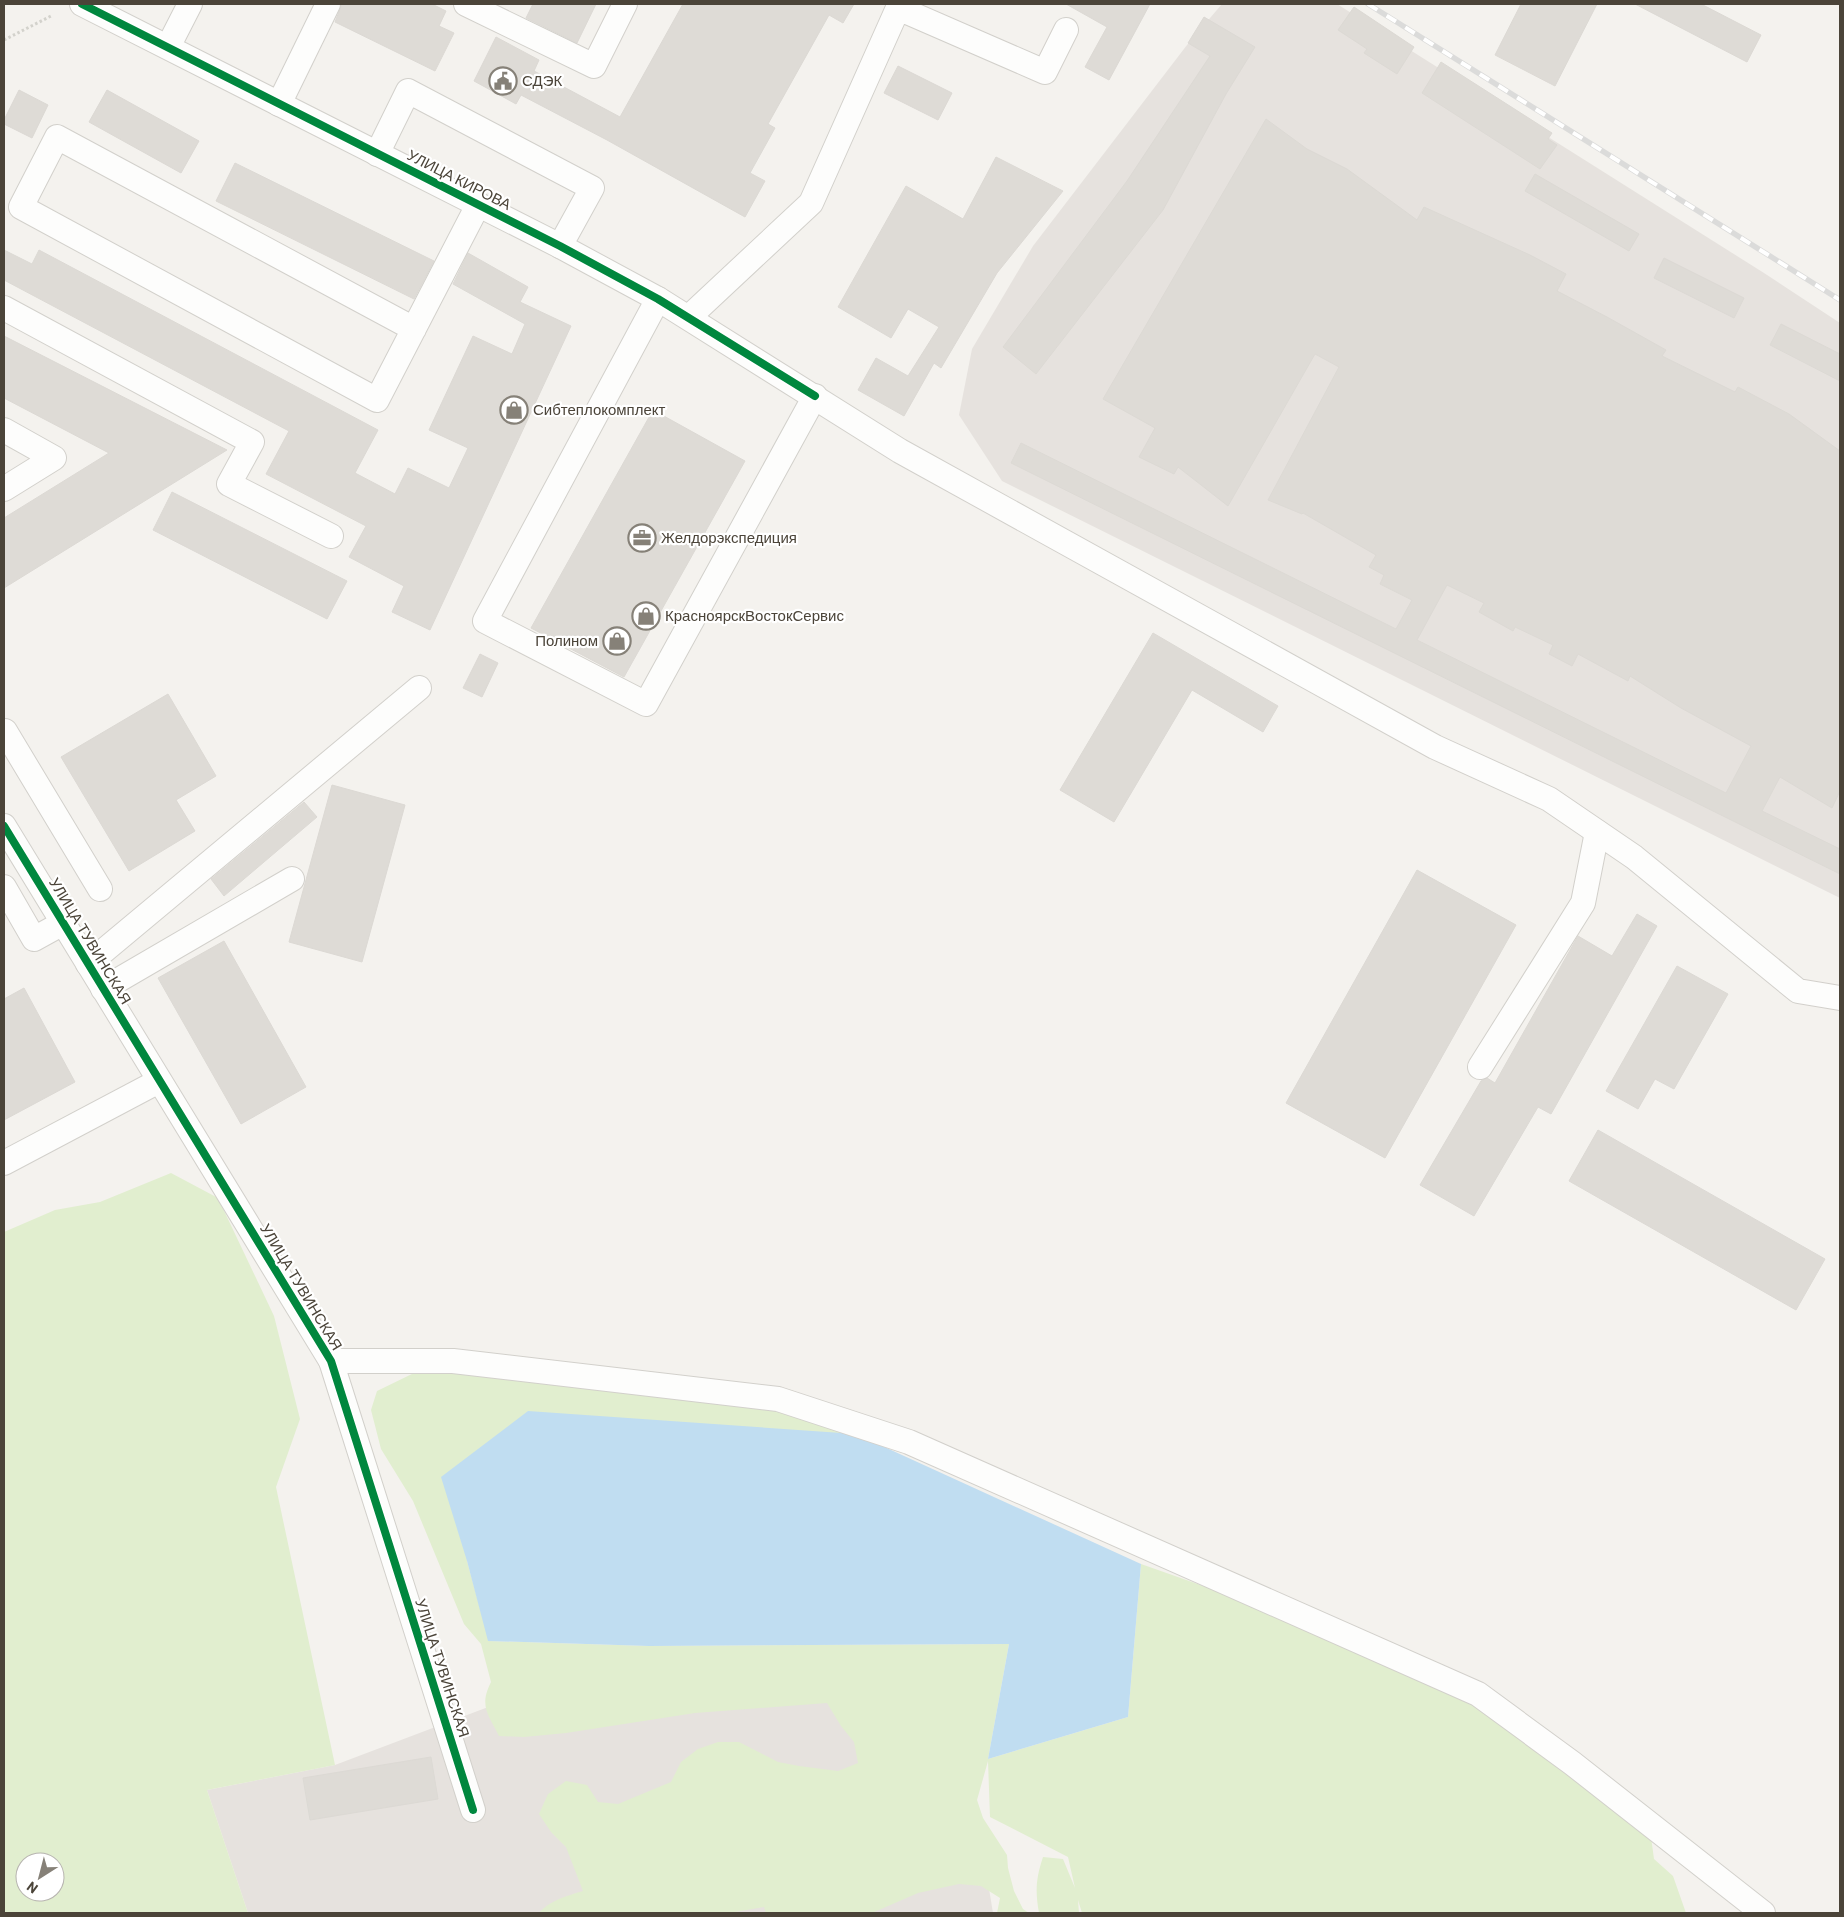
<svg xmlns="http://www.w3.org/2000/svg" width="1844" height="1917" font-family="Barlow,sans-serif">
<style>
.industrial{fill:#e6e2de}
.green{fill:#e1eecf;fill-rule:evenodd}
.water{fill:#c0ddf1}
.building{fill:#dedbd6;stroke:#dcd9d4;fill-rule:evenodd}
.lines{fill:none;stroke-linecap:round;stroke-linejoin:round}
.minor-casing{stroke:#d2d0cb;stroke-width:26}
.path{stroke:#d3d2cc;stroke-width:3;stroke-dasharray:2.5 2.5;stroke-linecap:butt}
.minor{stroke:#fdfdfc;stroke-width:24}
.rail-casing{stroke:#dbdbda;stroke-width:5.5}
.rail{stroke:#fff;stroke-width:4;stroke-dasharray:11;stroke-linecap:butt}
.cycleway-casing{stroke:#fff;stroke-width:11}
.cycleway{stroke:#00873e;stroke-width:8}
.labels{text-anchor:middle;stroke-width:4.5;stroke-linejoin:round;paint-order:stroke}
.poi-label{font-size:15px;fill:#4b4439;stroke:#fff;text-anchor:start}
.street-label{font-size:15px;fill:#4b4439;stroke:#fff}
</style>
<rect width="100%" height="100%" fill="#f4f2ee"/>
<g class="industrial">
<path d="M1222,4H1337L1764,273L1840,323V898L1002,481L959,415L972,349L1033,246L1187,45Z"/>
<path d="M649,1646L953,1670L993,1913H248L207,1790L335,1765Z"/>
</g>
<g class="green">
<path d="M171,1173L218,1198L274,1316L300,1419L276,1487L335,1765L207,1790L248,1913H4V1232L55,1210L100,1202ZM25,1862H55V1892H25Z"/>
<path d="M471,1370L800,1409L856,1434L467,1561L489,1641L649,1646L1009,1644L988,1759L1128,1717L1141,1564L1280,1613L1455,1692L1651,1837L1654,1859L1673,1876L1686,1913H1082L1078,1900L1079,1913H1039C1035,1891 1036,1878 1043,1857L1063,1859L1075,1888L1068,1857L990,1817L988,1761L977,1800L983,1818L1007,1855L1008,1868L1014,1891L1023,1909L1029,1913H997L1000,1898L981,1886L959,1884L918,1893L872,1913H766L764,1907L729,1913H539C550,1900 567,1896 583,1891L566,1847L551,1832L539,1814L548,1794L566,1781L587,1785L598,1802L618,1804L671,1782L681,1762L698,1749L718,1742H739L778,1762L799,1766L838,1771L858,1763L854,1742L841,1726L827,1703L695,1713L566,1733L524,1737L499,1736C488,1714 479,1706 491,1682L481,1644L464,1624L413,1501L381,1449L371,1410L377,1391L414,1373Z"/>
</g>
<path class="water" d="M528,1411L856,1434L1141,1564L1128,1717L988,1759L1009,1644L649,1646L488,1641L467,1561L441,1477Z"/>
<g class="building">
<path d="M342,4H432L446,11L439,26L454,33L435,71L335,22Z"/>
<path d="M533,4H596L577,43L526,18Z"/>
<path d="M683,4H854L843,23L829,15L768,124L775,128L750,173L765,181L745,217L607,140L521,95L516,104L474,81L496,37L539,60L534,71L620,117Z"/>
<path d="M1066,4H1150L1109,80L1085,67L1107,27Z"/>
<path d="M1521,4H1597L1555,86L1495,55Z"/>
<path d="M1635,4H1701L1761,35L1747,62Z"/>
<path d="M1354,7L1414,47L1397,74L1364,53L1367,49L1338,30Z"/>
<path d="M1204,17L1255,47L1226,94L1163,210L1036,374L1003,347L1127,181L1210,56L1188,43Z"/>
<path d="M1441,62L1552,133L1548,139L1557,145L1540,169L1422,93Z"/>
<path d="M898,66L952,93L938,120L884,93Z"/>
<path d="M19,90L48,105L32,138L4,124V120Z"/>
<path d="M107,90L199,141L181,173L89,122Z"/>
<path d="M1266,119L1307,149L1347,169L1417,220L1424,207L1530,255L1566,274L1557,291L1607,317L1666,350L1662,356L1735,392L1738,387L1789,414L1840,451V791L1832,808L1780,777L1762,811L1840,849V874L1011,463L1021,443L1396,629L1412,600L1380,584L1384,575L1369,567L1376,555L1303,513L1302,514L1268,500L1339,367L1315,354L1228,506L1178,467L1174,474L1139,457L1155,428L1103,399ZM1447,585L1484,603L1479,612L1513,631L1515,627L1553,645L1549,654L1572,666L1578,654L1628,681L1630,676L1681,708L1751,746L1726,793L1417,640Z"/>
<path d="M996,157L1063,191L997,273L941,368L934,363L904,416L858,390L876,358L908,376L939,327L908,309L891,338L838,307L906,186L963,219Z"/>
<path d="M235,163L434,261L414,299L216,201Z"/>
<path d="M1535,174L1639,234L1629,251L1525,191Z"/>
<path d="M4,250L32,264L39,250L378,430L355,473L395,494L408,468L449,488L468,448L429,430L473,336L512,354L525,324L453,284L468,253L528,287L520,302L571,326L430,630L392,612L404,586L349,557L366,526L266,474L289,431L4,280Z"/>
<path d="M1664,258L1744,298L1734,318L1654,278Z"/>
<path d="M1781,324L1840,354V381L1770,345Z"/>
<path d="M4,336L227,450L4,588V518L109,453L4,398Z"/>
<path d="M653,410L745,461L624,677L531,628Z"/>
<path d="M172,492L347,581L327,619L153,530Z"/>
<path d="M1153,633L1278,706L1263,732L1192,690L1114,822L1060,790Z"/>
<path d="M480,654L498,663L482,697L463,688Z"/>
<path d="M168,694L216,776L176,800L195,831L129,871L61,757Z"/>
<path d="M332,785L405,805L362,962L289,942Z"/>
<path d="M304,802L317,817L224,896L211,879Z"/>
<path d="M1417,870L1516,925L1385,1158L1286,1103Z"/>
<path d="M1637,914L1657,926L1551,1114L1538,1107L1474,1216L1420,1185L1481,1081L1487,1078L1495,1083L1578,936L1612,956Z"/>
<path d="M224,941L306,1087L241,1124L158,978Z"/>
<path d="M1677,966L1728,994L1674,1089L1655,1079L1638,1109L1606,1091Z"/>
<path d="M24,988L75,1082L4,1120V999Z"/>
<path d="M1598,1130L1825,1259L1796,1310L1569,1181Z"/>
<path d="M431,1757L438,1799L310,1820L303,1778Z"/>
</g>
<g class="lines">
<g class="minor-casing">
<g id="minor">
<path d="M82,4L560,246L658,299L900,451L1435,747L1549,799L1634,857L1798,991L1840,998"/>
<path d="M466,4L594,66L625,4"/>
<path d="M168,47L190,4"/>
<path d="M279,104L328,4"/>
<path d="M377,154L408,91L592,188L560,246"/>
<path d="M658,299L485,621L646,704L815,396"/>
<path d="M4,308L252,442L229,484L331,536"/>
<path d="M689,317L811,203L898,8L1045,72L1066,30"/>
<path d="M414,329L57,137L21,207L377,400L478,205"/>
<path d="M4,430L54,458L4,489"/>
<path d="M4,732L5,731L100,889"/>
<path d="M4,826L331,1361L473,1810"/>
<path d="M4,887L34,939L63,923"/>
<path d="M88,964L419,688"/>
<path d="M103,989L292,879"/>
<path d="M1480,1067L1583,903L1597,832"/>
<path d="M4,1163L159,1081"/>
<path d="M331,1361H453L778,1399L909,1442L1478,1694L1572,1763L1763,1913"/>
</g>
</g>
<path class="path" d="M4,40L53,15"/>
<use href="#minor" class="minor"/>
<g class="rail-casing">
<path id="rail" d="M1368,4L1840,300"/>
</g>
<use href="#rail" class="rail"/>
<g class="cycleway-casing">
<g id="cycleway">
<path d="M82,4L560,246L658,299L815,396"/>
<path d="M4,826L331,1361L473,1810"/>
</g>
</g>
<use href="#cycleway" class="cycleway"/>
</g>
<defs>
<g id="civic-ring" transform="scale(1.4375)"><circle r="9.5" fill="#fff" stroke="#868178" stroke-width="1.5"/><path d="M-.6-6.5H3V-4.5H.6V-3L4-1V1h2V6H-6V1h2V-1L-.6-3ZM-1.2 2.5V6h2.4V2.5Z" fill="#868178"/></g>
<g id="shop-ring" transform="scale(1.4375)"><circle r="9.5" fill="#fff" stroke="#868178" stroke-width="1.5"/><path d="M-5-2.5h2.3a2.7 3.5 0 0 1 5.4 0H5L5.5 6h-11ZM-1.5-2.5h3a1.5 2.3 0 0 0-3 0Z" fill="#868178"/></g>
<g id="office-ring" transform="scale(1.4375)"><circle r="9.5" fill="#fff" stroke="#868178" stroke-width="1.5"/><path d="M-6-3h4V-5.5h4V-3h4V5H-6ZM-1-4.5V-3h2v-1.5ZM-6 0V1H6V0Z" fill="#868178"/></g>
</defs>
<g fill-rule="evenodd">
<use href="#civic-ring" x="503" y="81"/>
<use href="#shop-ring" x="514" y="410"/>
<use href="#office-ring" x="642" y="538"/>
<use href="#shop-ring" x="646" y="616"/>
<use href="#shop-ring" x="617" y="641"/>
</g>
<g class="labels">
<g class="poi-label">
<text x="522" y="86">СДЭК</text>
<text x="533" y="415">Сибтеплокомплект</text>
<text x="661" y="543">Желдорэкспедиция</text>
<text x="665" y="621">КрасноярскВостокСервис</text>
<text x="598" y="646" text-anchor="end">Полином</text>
</g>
<g class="street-label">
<text transform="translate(459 180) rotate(27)" y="5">УЛИЦА КИРОВА</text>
<text transform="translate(90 941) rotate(59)" y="5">УЛИЦА ТУВИНСКАЯ</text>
<text transform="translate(301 1287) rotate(59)" y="5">УЛИЦА ТУВИНСКАЯ</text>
<text transform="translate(442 1668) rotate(72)" y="5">УЛИЦА ТУВИНСКАЯ</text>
</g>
</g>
<rect width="1844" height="1917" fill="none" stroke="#4b4439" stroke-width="10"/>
<g transform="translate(40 1877) rotate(216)"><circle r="24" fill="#ffffff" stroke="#b7b4b0"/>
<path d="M0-4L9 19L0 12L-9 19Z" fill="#868178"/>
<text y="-8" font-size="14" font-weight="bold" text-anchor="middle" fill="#4b4439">N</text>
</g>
</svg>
